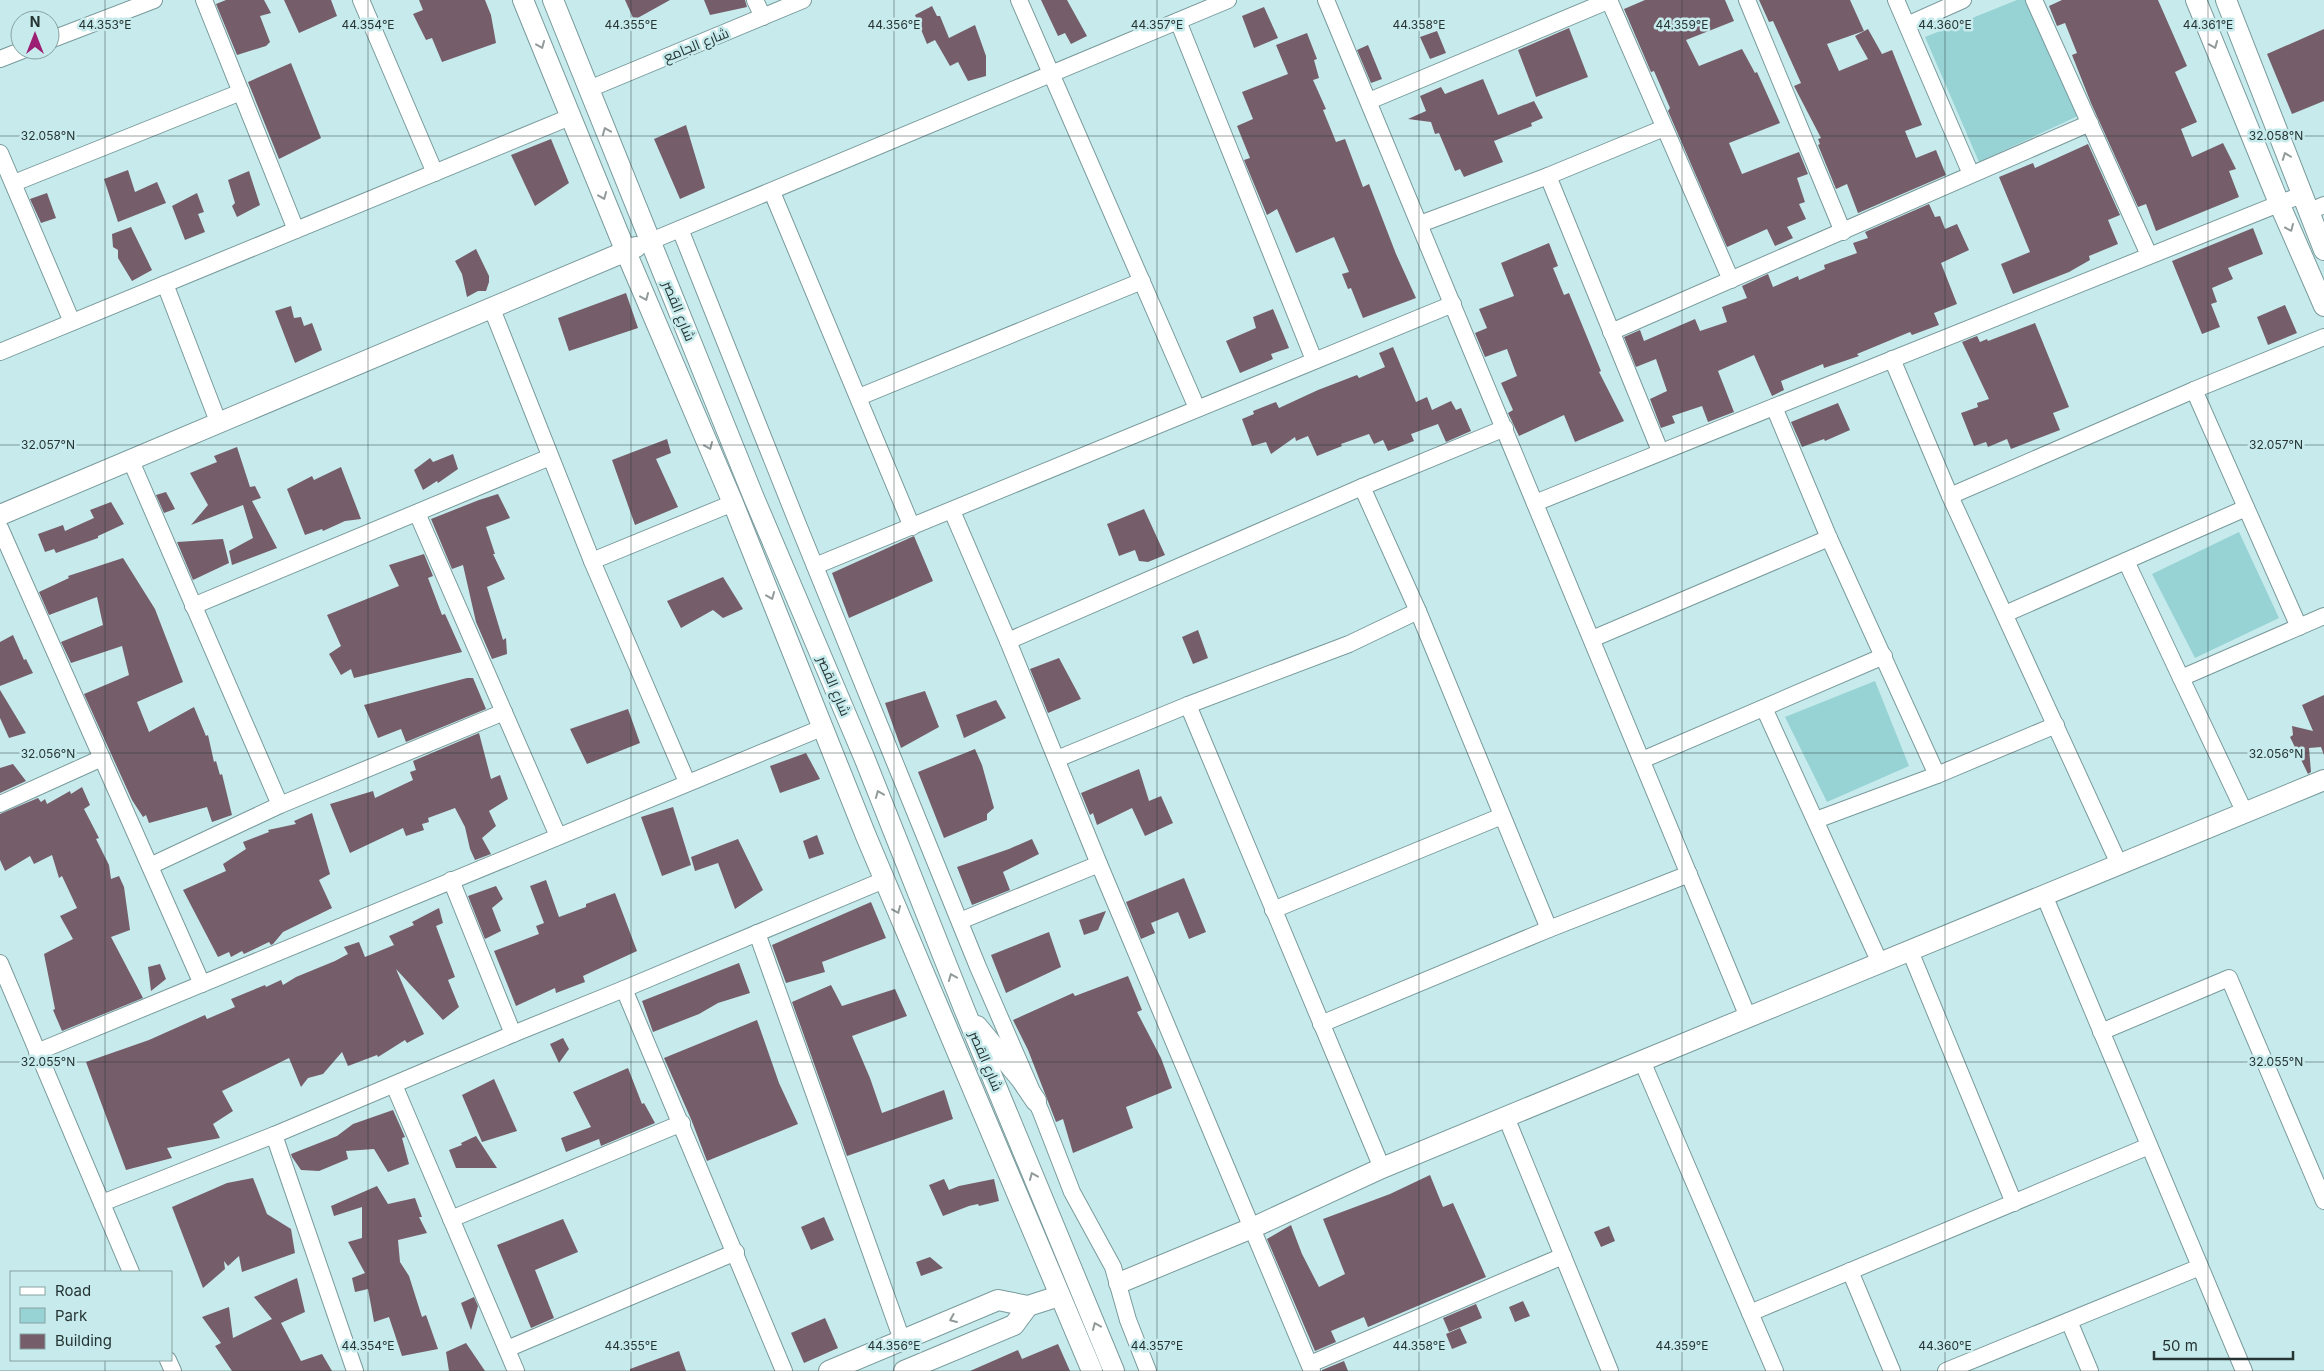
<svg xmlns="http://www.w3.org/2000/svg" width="2324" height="1371" font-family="Inter,Cairo,sans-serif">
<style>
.green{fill:#97d2d5}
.building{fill:#755d6a}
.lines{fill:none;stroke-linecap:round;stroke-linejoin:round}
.minor-casing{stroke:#799a9c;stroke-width:18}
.tertiary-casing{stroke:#799a9c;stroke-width:22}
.minor{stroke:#fff;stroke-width:16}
.tertiary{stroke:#fff;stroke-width:20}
.oneway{stroke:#929a9a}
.ticks{fill:none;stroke:#263434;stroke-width:1;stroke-opacity:0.45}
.labels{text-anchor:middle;stroke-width:5;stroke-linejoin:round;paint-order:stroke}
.street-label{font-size:14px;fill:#263434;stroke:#c7ebec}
.ticks-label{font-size:12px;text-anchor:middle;fill:#263434;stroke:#c7ebec;stroke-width:5;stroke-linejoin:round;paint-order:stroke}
</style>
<rect width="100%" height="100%" fill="#c7ebec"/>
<g class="green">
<path d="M2017,0H2026L2078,116L1979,162L1925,37Z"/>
<path d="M2239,532L2279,618L2195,658L2152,574Z"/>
<path d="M1875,681L1909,766L1827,802L1785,717Z"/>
</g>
<g class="building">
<path d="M226,0H264L271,13L260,16L270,42L266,46L237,55L216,4Z"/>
<path d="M284,0H331L337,16L299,33Z"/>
<path d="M419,0H485L491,15L496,43L442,62L432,38L426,40L413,14L423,10Z"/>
<path d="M625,0H670L634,20Z"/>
<path d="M704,0H745L747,7L710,15Z"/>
<path d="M1041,0H1067L1087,36L1071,44L1065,33L1058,36Z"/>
<path d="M1645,0H1725L1734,21L1686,40L1699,66L1742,49L1755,73L1757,72L1780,123L1729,143L1742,174L1799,152L1808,174L1797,178L1805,202L1799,204L1806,219L1787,227L1793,238L1775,246L1767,229L1727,247L1668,111L1670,108L1654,71L1651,72L1624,9Z"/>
<path d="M1759,0H1850L1864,31L1827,44L1839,71L1868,59L1855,36L1868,29L1882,54L1892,50L1922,125L1905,131L1916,158L1936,150L1946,175L1858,213L1847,184L1836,189L1818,145L1820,144L1818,139L1821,138L1794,86L1801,83L1773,21L1769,22Z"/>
<path d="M2062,0H2158L2187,66L2175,72L2197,122L2181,129L2192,157L2223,143L2236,169L2229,171L2239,197L2156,231L2146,204L2138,207L2091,103L2072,55L2077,53L2065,23L2057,26L2049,6Z"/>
<path d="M932,6L937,16H940L949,38L975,25L986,56V76L968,81L958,62L950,66L935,40L927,44L915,15Z"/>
<path d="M1264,7L1278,38L1254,48L1242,16Z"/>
<path d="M1569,28L1588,77L1536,97L1518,50Z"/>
<path d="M2324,29V101L2292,114L2267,54Z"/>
<path d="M1437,31L1446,53L1430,59L1420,37Z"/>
<path d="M1307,33L1317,59L1314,60L1319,78L1313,80L1326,109L1323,110L1336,142L1345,139L1363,187L1369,184L1396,254L1416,298L1363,318L1351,288L1348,289L1342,274L1349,272L1334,237L1296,253L1277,209L1267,215L1244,160L1250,158L1237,126L1253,119L1242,92L1288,74L1276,45Z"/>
<path d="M1368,45L1382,79L1371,83L1357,50Z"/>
<path d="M291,63L321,138L279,159L248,82Z"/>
<path d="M1483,79L1498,115L1534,101L1543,118L1531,123L1532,126L1494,141L1503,162L1464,177L1460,169L1455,171L1439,133L1435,134L1431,122L1408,119L1426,111L1420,96L1441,87L1445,94Z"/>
<path d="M686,125L705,188L680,199L654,139Z"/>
<path d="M551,139L569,183L535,206L511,155Z"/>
<path d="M2088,144L2120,215L2108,220L2118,244L2089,256L2090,260L2069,272L2013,294L2001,264L2030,252L1999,177L2033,163L2035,168Z"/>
<path d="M128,170L135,192L157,182L166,203L118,222L104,179Z"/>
<path d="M249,171L260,205L237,217L232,206L235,203L228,180Z"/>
<path d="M47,193L56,218L41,223L30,199Z"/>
<path d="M197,193L204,212L198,214L205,232L185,240L172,206Z"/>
<path d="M1929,204L1935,217L1940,216L1945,229L1957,224L1969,250L1941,263L1957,304L1934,313L1939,325L1912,335L1910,332L1857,354L1859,356L1824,368L1823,364L1781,381L1784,390L1772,396L1754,355L1718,371L1734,412L1708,422L1702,406L1672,416L1675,423L1661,428L1650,399L1667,391L1656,359L1636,367L1624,337L1640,330L1644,341L1695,319L1700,331L1727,322L1722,307L1747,298L1742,286L1768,274L1773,287L1798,276L1799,280L1825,269L1824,265L1857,253L1853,243L1868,238L1865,232Z"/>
<path d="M131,227L152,270L132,281L118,258V250L113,247L112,234Z"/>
<path d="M2253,228L2263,254L2228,268L2233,279L2212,288L2217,302L2211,304L2220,327L2202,334L2172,261Z"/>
<path d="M1549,243L1558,266L1553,268L1564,295L1569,293L1601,371L1599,372L1624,421L1575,442L1564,415L1519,436L1508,413L1513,410L1501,383L1517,376L1507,349L1485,357L1475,333L1487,328L1479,309L1514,296L1501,263Z"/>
<path d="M476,249L489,276V282L486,291H478L467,297L462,274L455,261Z"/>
<path d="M626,293L638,328L569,351L558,318Z"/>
<path d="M2285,305L2297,333L2268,345L2257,317Z"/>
<path d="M291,306L294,318L301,317L304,326L312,323L322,350L295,363L275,311Z"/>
<path d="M1273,309L1289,348L1271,354L1273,359L1240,373L1226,341L1256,328L1253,317Z"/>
<path d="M2035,323L2069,407L2053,413L2060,430L2011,449L2007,439L1988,447L1986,442L1974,446L1961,413L1978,407L1977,403L1989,399L1962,342L1977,336L1980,342L1987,339L1988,341Z"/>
<path d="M1393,347L1416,402L1427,397L1432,410L1451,401L1456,410L1461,408L1471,431L1446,442L1438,424L1411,434L1414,441L1388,451L1383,440L1374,444L1369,434L1341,444L1342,446L1317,456L1308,436L1296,441L1295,437L1271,454L1266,442L1252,446L1242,419L1254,414L1253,411L1276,402L1279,408L1318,390L1357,375L1359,378L1385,367L1379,353Z"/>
<path d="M1838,403L1850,430L1825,441L1824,439L1802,447L1791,422Z"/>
<path d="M667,439L671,453L656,459L678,507L635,525L612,460Z"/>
<path d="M237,447L250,487L255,486L261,498L252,501L277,548L232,565L229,551L253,538L243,505L191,525L208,505L190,473L217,462L214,456Z"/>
<path d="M453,454L458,469L438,483L437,481L423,490L414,470L430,458L433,462Z"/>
<path d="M341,467L361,519L345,521L323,531L322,529L305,535L287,489L312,476L314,480Z"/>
<path d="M166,492L175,509L164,513L156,495Z"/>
<path d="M498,494L510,518L486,527L495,554H493L505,579L487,587L503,640L506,638L507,654L492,659L476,622L463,565L452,569L431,519L479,500Z"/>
<path d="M111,502L124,524L98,536V538L56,553L54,549L45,552L38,534L63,525L65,531L94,518L90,510Z"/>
<path d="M1144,509L1165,555L1148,562L1139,561L1135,550L1119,556L1107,524Z"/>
<path d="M914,536L933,581L849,618L832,573Z"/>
<path d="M223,539L229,563L193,580L177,542Z"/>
<path d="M424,554L433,576L428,578L442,615L445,614L462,652L354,678L351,669L341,675L329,654L341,646L327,615L399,586L389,565Z"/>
<path d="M123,558L155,609L183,682L137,702L149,732L194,707L206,736L208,735L214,762L216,761L220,775L222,774L232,815L212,822L207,807L149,823L146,815L143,817L132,800L84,694L129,675L122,646L71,663L61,642L103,625L97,597L49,615L39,592L69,578L68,576Z"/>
<path d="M723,577L743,609L723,618L713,610L681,628L667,601Z"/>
<path d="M1198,630L1208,658L1193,664L1182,637Z"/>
<path d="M13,635L24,660L26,659L33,673L0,686V642Z"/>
<path d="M1059,658L1081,699L1048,713L1030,669Z"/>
<path d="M467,678H473L486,709L406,742L401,729L378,738L364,705Z"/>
<path d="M0,690L26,733L9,738L0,718Z"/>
<path d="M925,691L939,727L901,748L885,703Z"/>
<path d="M2324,695V755L2321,747L2309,748L2311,772L2308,774L2290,737L2293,735L2292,726L2313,731L2302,705Z"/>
<path d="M996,700L1006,718L964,738L956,715Z"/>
<path d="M628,709L640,743L587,764L570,729Z"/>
<path d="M479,733L491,779L500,775L508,799L489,811L496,826L482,838L491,854L475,860L470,849L465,827L455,808L428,818L429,822L422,824L424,830L406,836L403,828L350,853L330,804L373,791L375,798L413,780L410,772L416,770L413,761Z"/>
<path d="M975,749L982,765L994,808L987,814V820L944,838L918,772Z"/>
<path d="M806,753L820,779L780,793L770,766Z"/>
<path d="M13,764L26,781L0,793V768Z"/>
<path d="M1139,769L1149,801L1161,796L1173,823L1145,836L1132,808L1097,825L1093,813L1090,815L1081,793Z"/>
<path d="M82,787L90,805L84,809L99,838L96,839L109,865L111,879L119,876L124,887L130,930L111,937L143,998L62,1031L53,1010L55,1009L44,954L73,939L60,916L77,908L62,876L59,878L52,855L34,864L30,856L5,871L0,860V814L38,798L41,802L45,799L47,804L70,791L71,794Z"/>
<path d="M673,807L691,865L662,876L641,817Z"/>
<path d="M312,813L330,874L319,880L332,908L283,932L273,944L271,945L269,942L244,954L242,951L231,957L229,952L218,957L183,890L226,871L223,864L246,849L243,842L269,832L268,830L296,824L294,821Z"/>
<path d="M817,835L824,854L809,859L803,841Z"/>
<path d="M738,839L763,890L735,909L718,863L695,871L691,857Z"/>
<path d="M1032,839L1039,854L1003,872L1010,890L972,905L957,867L1009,849Z"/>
<path d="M1184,878L1206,932L1189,939L1178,912L1151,923L1155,933L1141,939L1126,902Z"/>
<path d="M546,880L559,917L586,907V904L615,893L637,951L583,976L585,982L556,993L555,988L516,1006L494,951L539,934L536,926L544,923L530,886Z"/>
<path d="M496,886L503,899L492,908L501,931L485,939L468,896Z"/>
<path d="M871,902L886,938L822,962L825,972L786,983L772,945Z"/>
<path d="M439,908L443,923L436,926L455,977L448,980L459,1007L443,1020L396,969L424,1034L407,1043L405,1040L378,1057L377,1055L348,1066L342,1052L323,1074L308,1078L301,1087L289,1058L222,1091L233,1111L213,1124L220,1138L167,1148L172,1158L126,1170L86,1062L149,1040L205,1015L207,1019L235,1007L231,999L265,985L266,987L281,980L283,985L296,977L335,961L348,954L344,947L359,942L365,957L394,945L389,936L414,925L412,922Z"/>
<path d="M1106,911L1098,930L1084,935L1079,920Z"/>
<path d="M1049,932L1061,967L1006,993L991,955Z"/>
<path d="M739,963L750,993L718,1003L699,1014L653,1032L642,1001Z"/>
<path d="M160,964L166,979L151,991L148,967Z"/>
<path d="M1128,976L1142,1010L1137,1012L1161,1058L1172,1088L1126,1107L1133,1128L1073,1153L1063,1119L1056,1122L1028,1050L1013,1020L1073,993L1075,996Z"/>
<path d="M831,985L842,1006L895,989L907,1016L852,1036L870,1078L882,1113L944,1090L953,1119L847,1156L792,1002Z"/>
<path d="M757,1020L779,1083L798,1124L707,1161L691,1119L664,1058Z"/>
<path d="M563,1038L569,1049L559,1063L550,1044Z"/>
<path d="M628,1068L642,1104L644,1103L655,1123L601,1146L599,1139L566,1152L561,1138L591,1127L573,1092Z"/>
<path d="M494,1079L517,1131L482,1142L462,1095Z"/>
<path d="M393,1110L405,1137L402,1138L409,1164L388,1172L374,1149L346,1151L348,1159L319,1171L301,1170L292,1157L291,1154L337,1136L353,1124Z"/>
<path d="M476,1136L497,1168H456L449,1150L462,1145L461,1143Z"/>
<path d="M1430,1175L1443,1207L1453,1203L1486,1277L1368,1327L1364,1317L1331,1331L1336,1342L1315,1351L1267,1239L1291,1225L1302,1254L1319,1287L1345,1274L1323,1219L1390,1194Z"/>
<path d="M253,1178L267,1214L291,1229L295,1253L242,1272L239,1256L228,1266L224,1261L225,1269L203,1288L172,1207L227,1183Z"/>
<path d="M944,1179L949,1190L959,1186L994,1179L999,1201L979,1206L978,1204L969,1206L943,1216L929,1185Z"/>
<path d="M377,1186L388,1204L415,1198L422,1217H419L427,1233L398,1240L400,1262L409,1276L422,1317L426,1315L438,1349L402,1356L389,1317L374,1322L368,1289L355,1292L352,1278L365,1273L348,1242L362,1238V1207L334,1216L331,1206Z"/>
<path d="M824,1217L834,1240L811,1250L801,1227Z"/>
<path d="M563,1219L578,1252L535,1270L554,1318L531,1328L497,1245Z"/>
<path d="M1609,1226L1615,1241L1601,1247L1594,1232Z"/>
<path d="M930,1257L943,1268L921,1276L916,1262Z"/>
<path d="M297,1278L305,1312L281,1323L301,1361L322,1354L332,1371H232L215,1346L221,1343L202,1317L229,1307L233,1338L272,1319L254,1297Z"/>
<path d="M474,1297L478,1306L471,1330L461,1303Z"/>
<path d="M1523,1301L1530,1316L1515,1322L1509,1307Z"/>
<path d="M1476,1304L1482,1318L1449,1332L1443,1318Z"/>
<path d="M825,1318L838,1348L804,1363L791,1333Z"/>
<path d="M1460,1328L1467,1343L1452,1349L1446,1334Z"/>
<path d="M466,1343L485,1371H449L446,1352Z"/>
<path d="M1058,1344L1070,1371H970L1018,1350L1022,1359Z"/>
<path d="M679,1351L686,1371H630V1369Z"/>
<path d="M1344,1361L1348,1371H1322V1370Z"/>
</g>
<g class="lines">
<g class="minor-casing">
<g id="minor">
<path d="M204,0L296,230"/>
<path d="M361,0L435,173"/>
<path d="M755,0L763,17"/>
<path d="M1019,0L1197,408"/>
<path d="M1326,0L1748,1017"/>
<path d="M1609,0L1731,280"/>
<path d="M1747,0L1843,232"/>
<path d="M1896,0L1971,174"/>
<path d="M2034,0L2149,255"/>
<path d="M1178,21L1314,360"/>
<path d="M1907,25L1963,0"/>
<path d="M50,40L154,0"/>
<path d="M0,59L23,50"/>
<path d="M589,89L803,0"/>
<path d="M1369,101L1610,0"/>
<path d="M0,153L72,322"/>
<path d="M1548,176L1660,451"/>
<path d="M14,183L241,92"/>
<path d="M772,192L912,527"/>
<path d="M2308,212L2324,205"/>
<path d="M1420,224L1548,176L1664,128"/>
<path d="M680,229L797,522L978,967L1041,1112L1072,1192L1113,1267L1128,1320L1148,1371"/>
<path d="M651,241L1228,0"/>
<path d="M165,284L219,424"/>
<path d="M492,309L592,561L687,782"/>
<path d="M1611,332L2090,123"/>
<path d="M0,352L570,117"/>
<path d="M1892,359L1950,496L2119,864"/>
<path d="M2194,390L2299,627"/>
<path d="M859,397L1142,281"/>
<path d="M1774,407L1829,538L1937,775"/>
<path d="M131,461L280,805"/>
<path d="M1362,487L1418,611L1549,929"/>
<path d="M1950,496L2194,390L2324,337"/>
<path d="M1535,503L2301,195"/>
<path d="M952,511L1008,641L1099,864L1312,1371"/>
<path d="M417,513L558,836"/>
<path d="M0,528L202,984"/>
<path d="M592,561L733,503"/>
<path d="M2126,561L2181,678"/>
<path d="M815,566L1453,304"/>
<path d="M193,606L550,457"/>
<path d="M2005,614L2246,508"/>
<path d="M1592,639L1829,538"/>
<path d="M1008,641L1362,487L1505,428"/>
<path d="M1188,705L1382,1168"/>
<path d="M1764,708L1880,963"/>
<path d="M1057,759L1188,705L1349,644L1418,611"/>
<path d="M1642,760L1884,656"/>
<path d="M0,804L102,758"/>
<path d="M2245,813L2181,678L2324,616"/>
<path d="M1816,820L1937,775L2056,725"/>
<path d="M150,866L280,805L504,712"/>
<path d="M451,880L513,1034"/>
<path d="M2044,895L2244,1371"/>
<path d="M1273,910L1502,816"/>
<path d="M960,921L1099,864"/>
<path d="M757,933L902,1340"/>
<path d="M1910,951L2014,1203"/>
<path d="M0,963L131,1272"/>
<path d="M624,989L784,1371"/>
<path d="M1321,1024L1549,929L1689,874"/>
<path d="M2101,1032L2229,978L2324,1201"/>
<path d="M37,1052L824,727"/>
<path d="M1642,1061L1775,1371"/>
<path d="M394,1085L516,1371"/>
<path d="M1506,1117L1610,1371"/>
<path d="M274,1135L355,1371"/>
<path d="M102,1203L274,1135L513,1034L624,989L884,880"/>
<path d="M451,1219L682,1123"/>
<path d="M1850,1271L1892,1371"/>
<path d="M1750,1313L2149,1146"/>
<path d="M2069,1321L2090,1371"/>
<path d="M507,1349L736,1252"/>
<path d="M168,1360L173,1371"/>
<path d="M1310,1364L1563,1256"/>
<path d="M1946,1371L2200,1267"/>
</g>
</g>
<g class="tertiary-casing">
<g id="tertiary">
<path d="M523,0L626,252L733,503L866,836L1092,1371"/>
<path d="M553,0L754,498L864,757L965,1011L1114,1371"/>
<path d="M2196,0L2279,203L2324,306"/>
<path d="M2226,0L2324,250"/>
<path d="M0,515L636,247"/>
<path d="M977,1026L1021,1079L1036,1101"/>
<path d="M1119,1283L1252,1228L1382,1168L2324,780"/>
<path d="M829,1371L998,1300L1028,1306L1059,1296"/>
<path d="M904,1371L1014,1325L1028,1306"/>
</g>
</g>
<use href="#minor" class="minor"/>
<use href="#tertiary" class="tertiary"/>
</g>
<defs><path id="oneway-chevron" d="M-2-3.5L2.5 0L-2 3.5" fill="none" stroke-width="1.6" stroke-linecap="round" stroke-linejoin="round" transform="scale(1.25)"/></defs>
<g class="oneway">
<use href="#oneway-chevron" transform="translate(541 45) rotate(68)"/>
<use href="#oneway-chevron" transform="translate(2214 45) rotate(68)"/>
<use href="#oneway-chevron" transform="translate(606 131) rotate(-112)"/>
<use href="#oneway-chevron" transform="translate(2286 156) rotate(-111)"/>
<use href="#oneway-chevron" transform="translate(603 196) rotate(68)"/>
<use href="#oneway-chevron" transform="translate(2290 228) rotate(66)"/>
<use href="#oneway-chevron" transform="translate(645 297) rotate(67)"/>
<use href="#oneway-chevron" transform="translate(709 446) rotate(67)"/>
<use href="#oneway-chevron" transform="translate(771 596) rotate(68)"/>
<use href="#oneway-chevron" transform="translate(879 794) rotate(-112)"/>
<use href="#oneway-chevron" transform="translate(897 910) rotate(67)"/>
<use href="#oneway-chevron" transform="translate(952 977) rotate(-112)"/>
<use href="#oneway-chevron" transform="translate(1033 1176) rotate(-113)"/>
<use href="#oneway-chevron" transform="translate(953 1319) rotate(157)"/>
<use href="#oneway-chevron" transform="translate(1096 1326) rotate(-113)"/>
</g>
<path class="ticks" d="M105,0V1272M368,0V1371M631,0V1371M894,0V1371M1157,0V1371M1419,0V1371M1682,0V1371M1945,0V1371M2208,0V1371M0,136H2324M0,445H2324M0,753H2324M0,1062H2324M105,1360V1371M0,1371H2324"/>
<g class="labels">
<g class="street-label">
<text transform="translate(696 45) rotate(-22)" y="5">شارع الجامع</text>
<text transform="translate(679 311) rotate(68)" y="5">شارع القصر</text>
<text transform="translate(834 686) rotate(67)" y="5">شارع القصر</text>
<text transform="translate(986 1061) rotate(67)" y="5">شارع القصر</text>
</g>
</g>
<g class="ticks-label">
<text x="105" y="29">44.353°E</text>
<text x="368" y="29">44.354°E</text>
<text x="631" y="29">44.355°E</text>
<text x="894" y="29">44.356°E</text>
<text x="1157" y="29">44.357°E</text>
<text x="1419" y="29">44.358°E</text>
<text x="1682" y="29">44.359°E</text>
<text x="1945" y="29">44.360°E</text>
<text x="2208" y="29">44.361°E</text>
<text x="48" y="140">32.058°N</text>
<text x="2276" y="140">32.058°N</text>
<text x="48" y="449">32.057°N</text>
<text x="2276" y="449">32.057°N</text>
<text x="48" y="758">32.056°N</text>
<text x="2276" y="758">32.056°N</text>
<text x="48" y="1066">32.055°N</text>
<text x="2276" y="1066">32.055°N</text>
<text x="368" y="1350">44.354°E</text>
<text x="631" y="1350">44.355°E</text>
<text x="894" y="1350">44.356°E</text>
<text x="1157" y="1350">44.357°E</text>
<text x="1419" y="1350">44.358°E</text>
<text x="1682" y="1350">44.359°E</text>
<text x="1945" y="1350">44.360°E</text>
</g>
<rect x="10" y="1271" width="162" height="90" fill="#c7ebec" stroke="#87a2a2"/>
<rect x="20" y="1287" width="25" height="8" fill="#ffffff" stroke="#87a2a2"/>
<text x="55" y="1296" font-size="15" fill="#263434">Road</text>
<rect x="20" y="1308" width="25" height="15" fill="#97d2d5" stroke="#87a2a2"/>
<text x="55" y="1321" font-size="15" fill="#263434">Park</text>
<rect x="20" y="1334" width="25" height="15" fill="#755d6a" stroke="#87a2a2"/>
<text x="55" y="1346" font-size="15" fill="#263434">Building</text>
<g transform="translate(35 35)"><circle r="24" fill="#c7ebec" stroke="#87a2a2"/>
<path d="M0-4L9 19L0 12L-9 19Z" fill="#9d1f74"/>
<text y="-8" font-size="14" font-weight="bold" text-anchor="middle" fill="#263434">N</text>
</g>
<path d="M2154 1351v8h139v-8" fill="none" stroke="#263434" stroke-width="2.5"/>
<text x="2162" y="1351" font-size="15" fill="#263434" stroke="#c7ebec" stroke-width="4" paint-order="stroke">50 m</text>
</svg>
